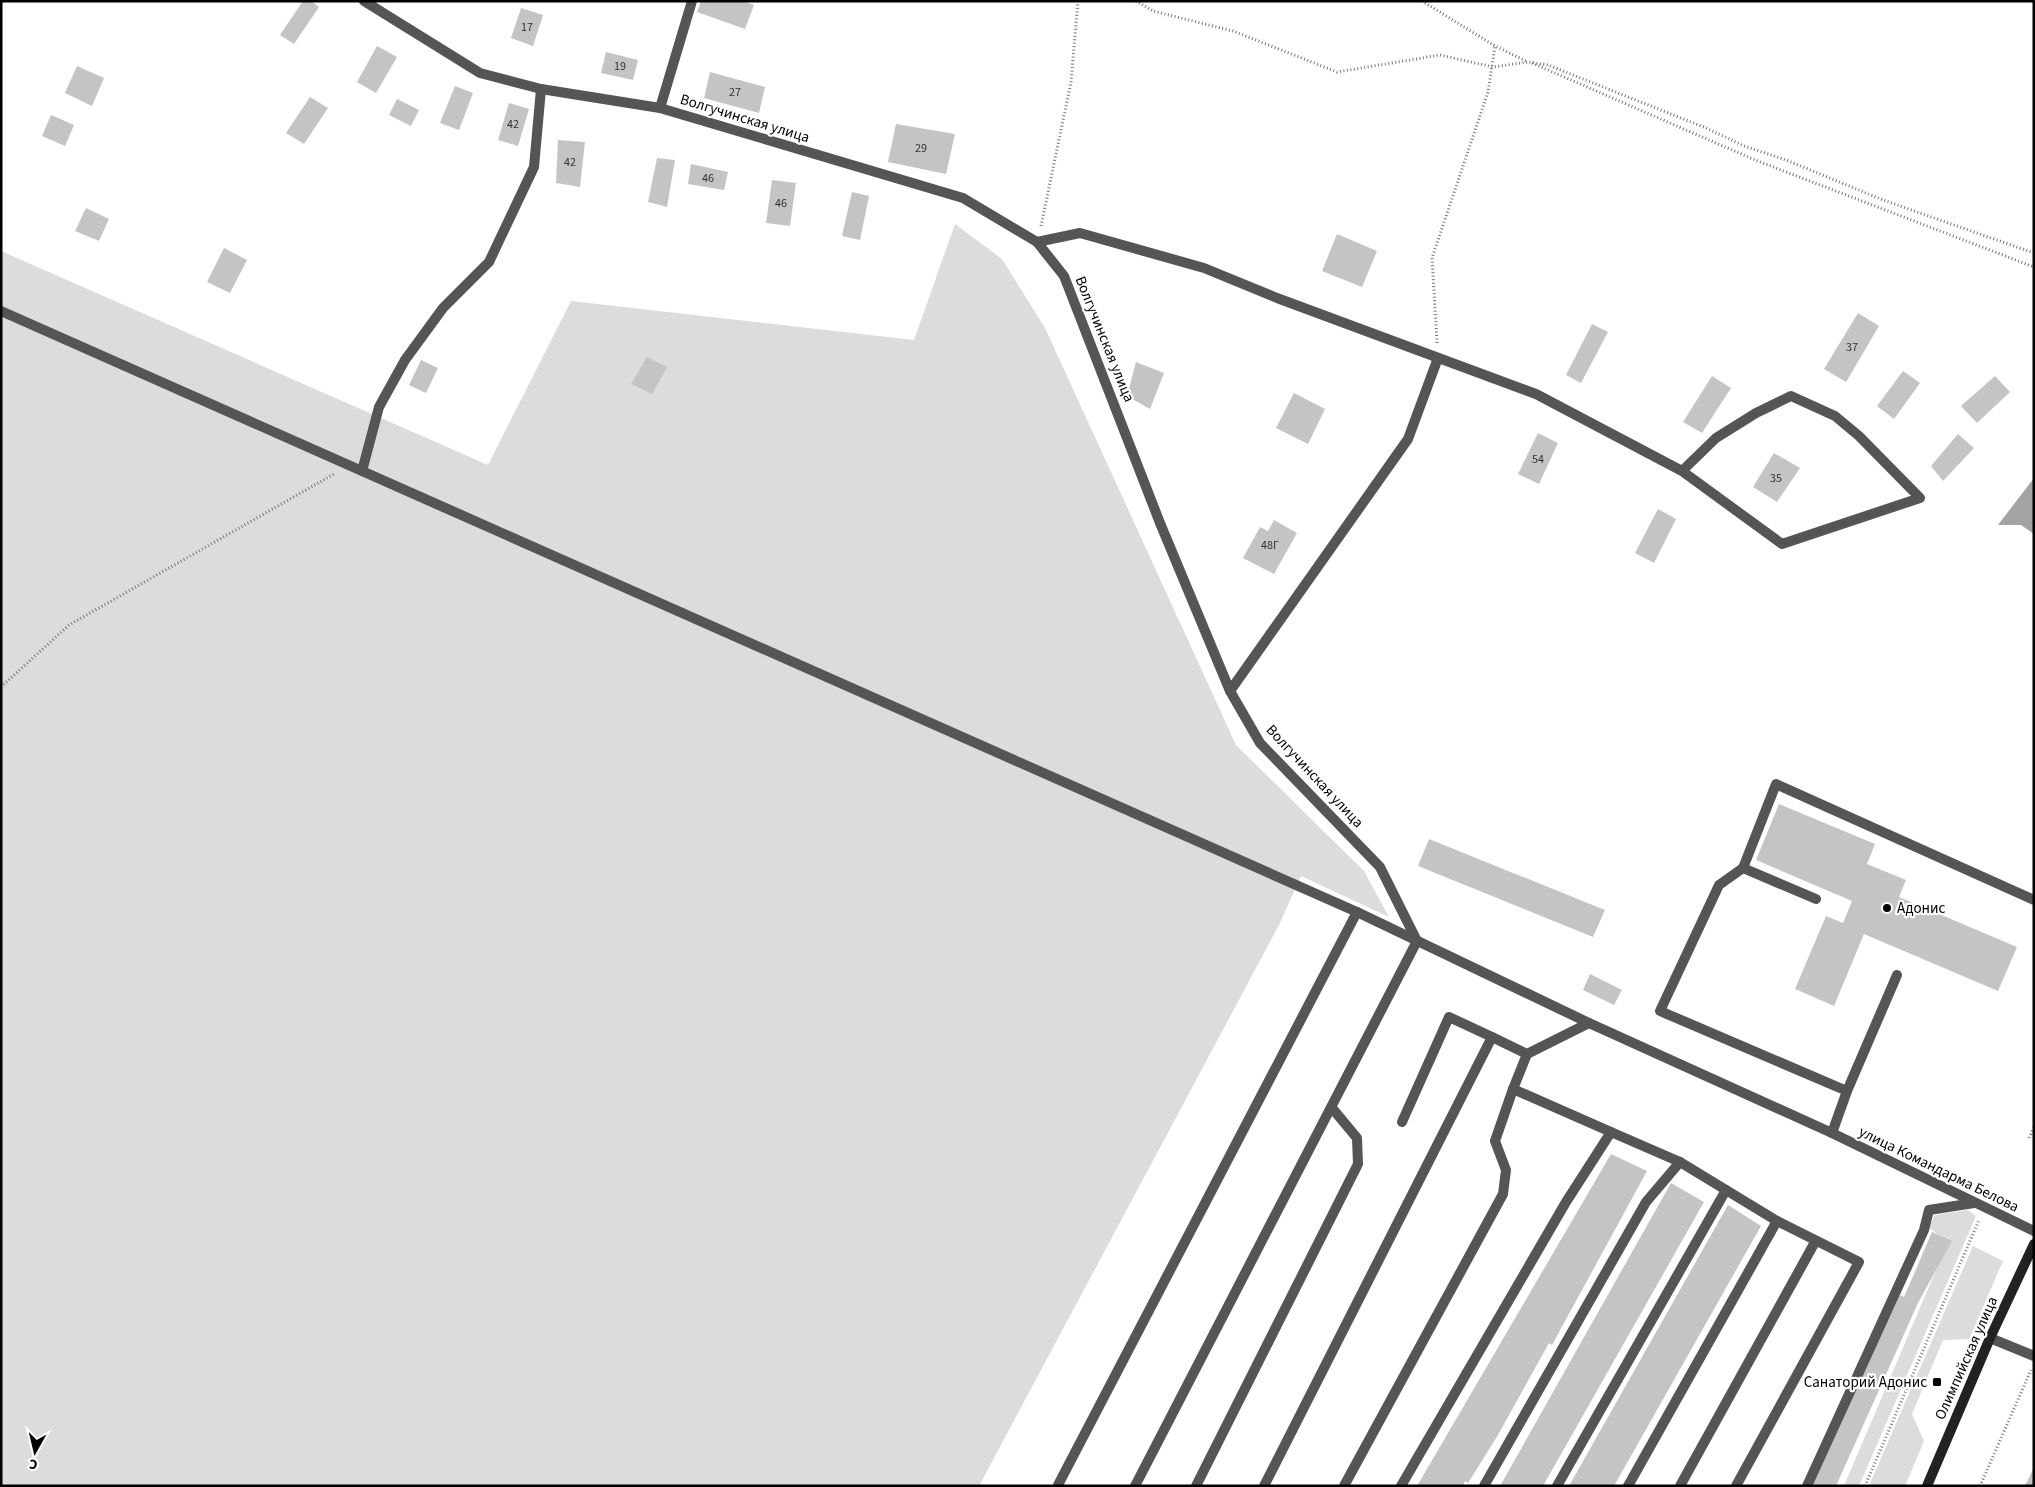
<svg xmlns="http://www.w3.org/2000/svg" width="2035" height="1487" font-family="'Source Sans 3',sans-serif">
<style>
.green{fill:#dcdcdc}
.water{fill:#a3a3a3}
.building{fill:#c4c4c4}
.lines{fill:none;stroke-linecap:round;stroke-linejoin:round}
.path{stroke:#777;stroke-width:3;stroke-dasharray:1 2.5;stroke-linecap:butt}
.service{stroke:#555;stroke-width:10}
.minor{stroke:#555;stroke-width:10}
.secondary{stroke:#222;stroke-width:10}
.poi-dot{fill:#000;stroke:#fff;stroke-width:2}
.labels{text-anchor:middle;stroke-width:4.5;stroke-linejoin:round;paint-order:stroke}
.number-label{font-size:12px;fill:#313131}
.street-label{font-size:15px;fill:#000;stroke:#fff}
.poi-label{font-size:15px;fill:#000;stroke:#fff;text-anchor:start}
</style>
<rect width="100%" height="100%" fill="#fff"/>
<g class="green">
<path d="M955,224L1002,259L1045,328L1236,745L1364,871L1389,917L1301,876L1279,925L979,1486H1V251L488,465L571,301L914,340Z"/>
<path d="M1968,1210L1976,1216L1859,1486H1844L1948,1242L1929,1228L1935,1215Z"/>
<path d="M1973,1246L2003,1261L1969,1339L1943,1340L1912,1414L1924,1441L1905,1486H1869Z"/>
</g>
<path class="water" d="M2034,478V534L2021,525H1998Z"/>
<g class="building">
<path d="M303,1H311L319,7L294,44L280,35Z"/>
<path d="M701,1H743L754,5L745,29L697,12Z"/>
<path d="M521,8L543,15L533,46L511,38Z"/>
<path d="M377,46L397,57L376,93L357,82Z"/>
<path d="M606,52L638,60L633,80L601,73Z"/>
<path d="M77,66L104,78L92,106L65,93Z"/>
<path d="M710,72L765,87L759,113L704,98Z"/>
<path d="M455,86L473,93L459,130L440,123Z"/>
<path d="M310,97L328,108L304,144L286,133Z"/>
<path d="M397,99L419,110L411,126L389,115Z"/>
<path d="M509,103L529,109L518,146L498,140Z"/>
<path d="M51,115L74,125L65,146L42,136Z"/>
<path d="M896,124L955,134L946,174L888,162Z"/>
<path d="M558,140L585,142L580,187L556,183Z"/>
<path d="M657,158L675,160L667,207L648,202Z"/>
<path d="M691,164L728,172L724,190L688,184Z"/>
<path d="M772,180L796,183L790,226L766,223Z"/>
<path d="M852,192L869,196L860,240L842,236Z"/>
<path d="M86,208L109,219L99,241L75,231Z"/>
<path d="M1337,234L1377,251L1362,287L1322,271Z"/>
<path d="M224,248L247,260L230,293L207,282Z"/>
<path d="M1858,313L1879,326L1846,382L1824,369Z"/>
<path d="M1592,324L1608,332L1581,383L1566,375Z"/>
<path d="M647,357L667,367L652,394L631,384Z"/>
<path d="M421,360L438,368L426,393L409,385Z"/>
<path d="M1136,362L1164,373L1150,409L1127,396Z"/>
<path d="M1903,371L1920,383L1894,419L1877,406Z"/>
<path d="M1712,376L1731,388L1702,433L1683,422Z"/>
<path d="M1995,376L2010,392L1977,423L1961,406Z"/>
<path d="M1294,393L1325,409L1308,444L1276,428Z"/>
<path d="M1538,433L1558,443L1539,484L1518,474Z"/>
<path d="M1958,434L1974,448L1943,481L1931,466Z"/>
<path d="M1774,453L1800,468L1777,502L1753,487Z"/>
<path d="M1658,509L1676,519L1654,563L1635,553Z"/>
<path d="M1274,520L1297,533L1274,574L1243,558L1260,527L1268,531Z"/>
<path d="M1779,804L1875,844L1867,864L1906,880L1899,897L2017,947L1998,991L1864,934L1834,1006L1795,989L1826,916L1843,923L1852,901L1756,860Z"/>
<path d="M1429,839L1605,910L1593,937L1418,866Z"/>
<path d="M1590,974L1622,990L1614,1005L1583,990Z"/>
<path d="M1611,1154L1647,1171L1552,1345L1549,1343L1498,1435L1468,1483L1465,1481L1463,1486H1417Z"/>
<path d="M1671,1183L1704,1202L1543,1486H1500Z"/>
<path d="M1728,1205L1761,1226L1614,1486H1569Z"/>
<path d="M1932,1232L1952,1241L1918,1303L1836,1486H1811L1900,1295L1904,1297Z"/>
<path d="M2034,1467V1486H2025Z"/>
</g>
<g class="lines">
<g class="path">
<path d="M1136,1L1153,11L1233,31L1337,72L1440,55L1493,67L1528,62L1548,65L1706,128L1744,146L1786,160L1883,200L2034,253"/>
<path d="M1422,1L1495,46L1526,61"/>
<path d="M1532,63L1755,160L2034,267"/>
<path d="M1041,226L1071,82L1078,1"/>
<path d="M1437,343L1432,258L1488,92L1495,46"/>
<path d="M1,687L69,625L334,474"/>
<path d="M2029,1138L2034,1127"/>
<path d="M1865,1486L1979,1220"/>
<path d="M1980,1486L2031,1370"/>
</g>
<g class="service">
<path d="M660,108L692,1"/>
<path d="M1037,242L1080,233L1204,268L1277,298L1536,394L1682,471L1782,544L1920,498L1859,436L1835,416L1791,396L1756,413L1716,438L1682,471"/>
<path d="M362,471L379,407L405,360L443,308L489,262L534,167L541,89"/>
<path d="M1230,691L1408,439L1438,358"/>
<path d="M1743,868L1816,899"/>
<path d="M1897,975L1847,1091L1660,1011L1719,885L1743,868L1776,784L2034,900"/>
<path d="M1513,1089L1527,1054"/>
<path d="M1402,1122L1449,1017L1492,1037"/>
<path d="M1611,1132L1680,1162"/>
<path d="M1832,1133L1847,1091"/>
<path d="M1990,1338L2034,1356"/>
<path d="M1058,1485L1357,912"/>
<path d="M1135,1486L1417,941"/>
<path d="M1196,1486L1358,1164L1357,1138L1332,1108"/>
<path d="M1264,1486L1492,1037L1527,1054L1589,1023"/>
<path d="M1344,1486L1503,1194L1506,1170L1495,1141L1513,1089L1611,1132L1566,1202L1401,1486"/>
<path d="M1484,1486L1646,1202L1680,1162L1777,1221L1859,1262L1736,1486"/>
<path d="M1557,1486L1726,1190"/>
<path d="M1628,1486L1777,1221"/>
<path d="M1680,1486L1815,1242"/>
<path d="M1807,1486L1924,1230L1929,1210L1974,1203"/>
</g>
<g class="minor">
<path d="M364,1L480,73L541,89L660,108L963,198L1037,242L1064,276L1160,523L1230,691L1260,743L1380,867L1417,941"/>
<path d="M1,311L1357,912L1589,1023L1832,1133L2034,1231"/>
</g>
<path class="secondary" d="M1927,1486L1990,1338L2034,1244"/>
</g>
<g class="poi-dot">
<circle cx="1887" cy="908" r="5"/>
<rect x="1932" y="1377" width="10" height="10" rx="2.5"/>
</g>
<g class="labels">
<g class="number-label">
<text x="527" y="31">17</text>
<text x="620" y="70">19</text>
<text x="735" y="96">27</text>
<text x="513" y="128">42</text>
<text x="921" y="152">29</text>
<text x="570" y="166">42</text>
<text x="708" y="182">46</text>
<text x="781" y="207">46</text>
<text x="1852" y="351">37</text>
<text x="1538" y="463">54</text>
<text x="1776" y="482">35</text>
<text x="1270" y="549">48Г</text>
</g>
<g class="street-label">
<text transform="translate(745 118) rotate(17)" y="5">Волгучинская улица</text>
<text transform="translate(1105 339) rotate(68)" y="5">Волгучинская улица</text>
<text transform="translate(1315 776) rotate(47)" y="5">Волгучинская улица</text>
<text transform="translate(1939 1169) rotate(26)" y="5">улица Командарма Белова</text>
<text transform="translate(1966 1358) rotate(-66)" y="5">Олимпийская улица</text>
</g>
<g class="poi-label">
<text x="1897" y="913">Адонис</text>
<text x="1927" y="1387" text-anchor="end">Санаторий Адонис</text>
</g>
</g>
<rect width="2035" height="1487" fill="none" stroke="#000000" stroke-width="5"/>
<g transform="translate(35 1452) rotate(188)" stroke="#ffffff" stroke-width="4" paint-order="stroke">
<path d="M0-4L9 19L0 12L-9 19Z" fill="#000000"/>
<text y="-8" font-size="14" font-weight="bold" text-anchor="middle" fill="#000000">С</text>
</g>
</svg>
